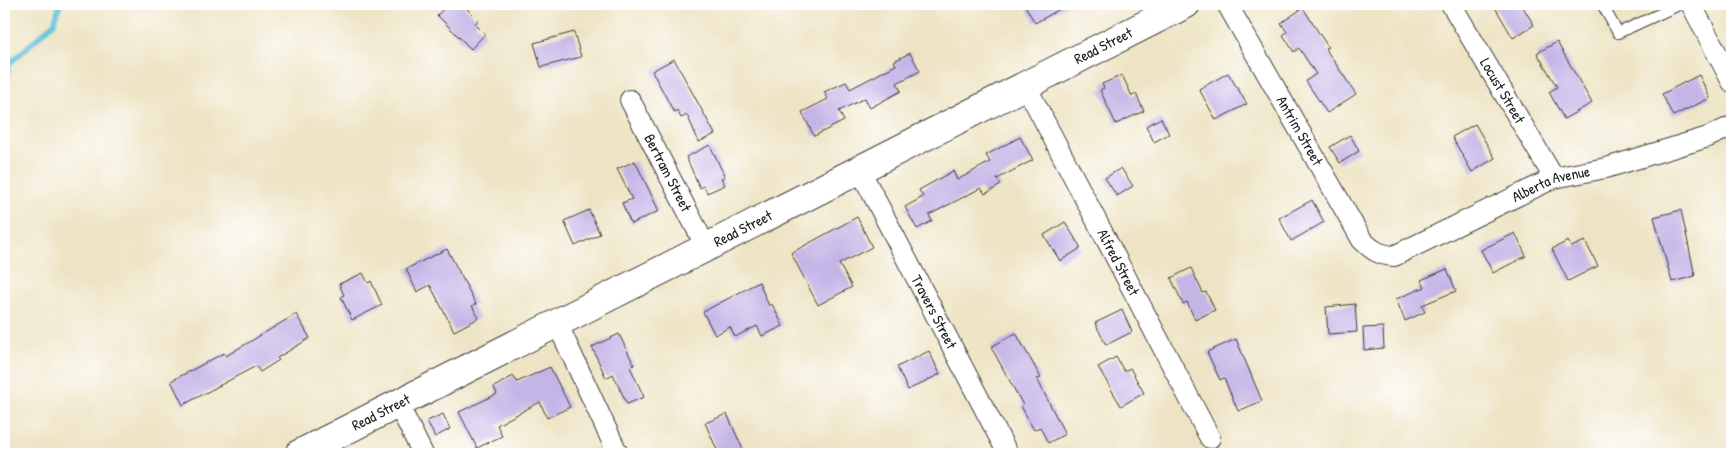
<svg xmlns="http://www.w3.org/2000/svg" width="1736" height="458" font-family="'Patrick Hand',sans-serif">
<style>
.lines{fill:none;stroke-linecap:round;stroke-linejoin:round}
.stream{stroke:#5bc0d9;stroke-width:5.5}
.building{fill:#c4b5e7}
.service-casing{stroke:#3c3a35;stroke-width:12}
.minor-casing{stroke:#3c3a35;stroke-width:22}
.secondary-casing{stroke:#3c3a35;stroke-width:30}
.service{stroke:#fff;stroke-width:10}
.minor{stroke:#fff;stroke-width:20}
.secondary{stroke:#fff;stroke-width:28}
.labels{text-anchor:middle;stroke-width:4;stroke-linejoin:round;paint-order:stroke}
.street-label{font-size:15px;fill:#1c1c1c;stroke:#fff}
</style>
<rect width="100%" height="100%" fill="#fff"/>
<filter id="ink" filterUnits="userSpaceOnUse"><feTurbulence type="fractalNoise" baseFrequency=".02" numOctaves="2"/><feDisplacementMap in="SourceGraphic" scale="10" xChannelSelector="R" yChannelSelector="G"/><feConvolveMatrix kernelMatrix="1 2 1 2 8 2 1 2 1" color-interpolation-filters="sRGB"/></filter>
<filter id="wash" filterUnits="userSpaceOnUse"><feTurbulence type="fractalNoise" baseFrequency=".0096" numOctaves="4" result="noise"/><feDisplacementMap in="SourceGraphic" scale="20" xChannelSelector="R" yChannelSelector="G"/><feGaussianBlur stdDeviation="1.12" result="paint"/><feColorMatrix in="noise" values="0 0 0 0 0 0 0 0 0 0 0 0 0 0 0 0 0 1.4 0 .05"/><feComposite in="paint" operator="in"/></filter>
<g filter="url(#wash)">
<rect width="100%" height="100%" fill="#eee4c5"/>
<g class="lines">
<path class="stream" d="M4,98L9,64L54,23L60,4"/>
</g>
<g id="blocks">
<g class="building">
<path d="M449,4H462L478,20L475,24L485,34L471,49L437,15Z"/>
<path d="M1024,4H1069L1035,23Z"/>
<path d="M1493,4H1521L1534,25L1513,38Z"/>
<path d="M1303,8L1328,47L1325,48L1356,94L1327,113L1306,81L1316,74L1299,48L1294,52L1283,35L1287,32L1281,23Z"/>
<path d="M574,32L581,57L541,67L534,43Z"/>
<path d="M1557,42L1592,103L1564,119L1549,92L1557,87L1537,53Z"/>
<path d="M910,53L920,71L897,83L901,91L870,108L865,98L839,111L844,121L814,136L802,112L828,99L824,92L846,82L850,89L896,65L894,61Z"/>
<path d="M674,59L715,134L699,142L687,115L681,118L677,110L674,112L652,71Z"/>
<path d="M1228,73L1247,104L1216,120L1199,89Z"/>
<path d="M1122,75L1132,96L1136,94L1144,111L1116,124L1100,90L1104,88L1102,84Z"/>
<path d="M1699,75L1710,98L1673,116L1662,94Z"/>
<path d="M1161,118L1169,134L1154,142L1146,126Z"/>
<path d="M1475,124L1495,158L1472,172L1452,137Z"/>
<path d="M1350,135L1359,151L1340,163L1330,147Z"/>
<path d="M1020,137L1033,160L997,179L1001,185L985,194L981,188L929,215L932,221L917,229L905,207L923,197L919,190L953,171L957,180L990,162L986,155Z"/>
<path d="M710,145L725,177L721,178L725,185L707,193L704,186L700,188L686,157Z"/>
<path d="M635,161L659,211L631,224L622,203L632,199L617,169Z"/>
<path d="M1121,168L1133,186L1117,196L1105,178Z"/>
<path d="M1312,200L1324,222L1291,241L1279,218Z"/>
<path d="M589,210L600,234L575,246L564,221Z"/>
<path d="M1681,210L1695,276L1672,282L1654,217Z"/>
<path d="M857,217L872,247L839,264L852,287L818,305L791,253Z"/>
<path d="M1065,222L1081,248L1060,261L1044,235Z"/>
<path d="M1515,233L1526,256L1493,273L1481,250Z"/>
<path d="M1568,241L1571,247L1585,241L1598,266L1568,281L1552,249Z"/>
<path d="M447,249L476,304L472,306L479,318L454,331L430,285L417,292L406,269Z"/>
<path d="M1191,268L1203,293L1206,292L1215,310L1195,320L1187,302L1183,304L1171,278Z"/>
<path d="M1447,269L1456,291L1422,305L1425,312L1405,321L1396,299L1425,287L1421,280Z"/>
<path d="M363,273L368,283L371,281L382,305L352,320L341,297L344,295L339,284Z"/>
<path d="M759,282L769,306L772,304L783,326L762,336L757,326L735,337L730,327L715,335L703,312Z"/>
<path d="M1355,304L1357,332L1328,334L1326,307Z"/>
<path d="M1122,310L1132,332L1106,345L1095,323Z"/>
<path d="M296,314L310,338L277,358L279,360L260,372L256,366L183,405L171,381L224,353L226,356Z"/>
<path d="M1383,327L1384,348L1364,350L1363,328Z"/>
<path d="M1016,333L1041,378L1037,379L1065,434L1048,443L1040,427L1034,430L1021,406L1023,405L991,347Z"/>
<path d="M619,334L634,365L630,367L644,397L627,404L613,374L606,378L592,347Z"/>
<path d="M1236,339L1262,401L1238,411L1224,378L1220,380L1207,352Z"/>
<path d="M929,351L940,374L908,390L897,367Z"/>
<path d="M1116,357L1124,371L1130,368L1144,393L1121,406L1098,367Z"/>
<path d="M550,367L570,407L547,418L540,402L497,425L502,436L477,448L459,412L497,394L494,387L513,376L517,382Z"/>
<path d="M443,414L450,429L435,437L427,421Z"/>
<path d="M727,414L745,454H719L705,423Z"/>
</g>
</g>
</g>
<g filter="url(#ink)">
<use href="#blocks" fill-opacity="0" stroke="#3c3a35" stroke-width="1"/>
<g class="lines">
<g class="service-casing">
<path id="service" d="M1602,4L1618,33L1681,4"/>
</g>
<g class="minor-casing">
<g id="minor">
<path id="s1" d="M1227,4L1362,240C1372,250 1379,255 1394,256L1554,178L1606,168L1708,137L1732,126"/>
<path id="s2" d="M1451,4L1554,178"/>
<path d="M1691,4L1732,82"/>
<path id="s3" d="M1026,86L1210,438"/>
<path id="s4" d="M630,100L706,247"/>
<path id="s5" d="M860,170L1008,454"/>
<path d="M557,323L618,454"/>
<path d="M398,404L423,454"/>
</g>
</g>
<g class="secondary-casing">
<g id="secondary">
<path id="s6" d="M299,454L1186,4"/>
</g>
</g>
<use href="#service" class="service"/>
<use href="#minor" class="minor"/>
<use href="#secondary" class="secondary"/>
</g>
</g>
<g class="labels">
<g class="street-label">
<text dy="5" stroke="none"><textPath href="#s6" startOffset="902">Read Street</textPath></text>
<text dy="5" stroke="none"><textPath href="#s2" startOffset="101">Locust Street</textPath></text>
<text dy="5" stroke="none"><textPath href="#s1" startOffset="146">Antrim Street</textPath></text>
<text dy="5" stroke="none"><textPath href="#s4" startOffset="82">Bertram Street</textPath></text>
<text dy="5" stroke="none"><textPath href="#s1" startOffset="482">Alberta Avenue</textPath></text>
<text dy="5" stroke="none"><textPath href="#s6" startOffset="498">Read Street</textPath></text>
<text dy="5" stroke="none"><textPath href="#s3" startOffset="199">Alfred Street</textPath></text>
<text dy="5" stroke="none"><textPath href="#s5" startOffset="160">Travers Street</textPath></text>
<text dy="5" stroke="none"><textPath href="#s6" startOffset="92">Read Street</textPath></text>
</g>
</g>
<rect width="1736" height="458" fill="none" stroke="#fff" stroke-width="20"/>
</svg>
